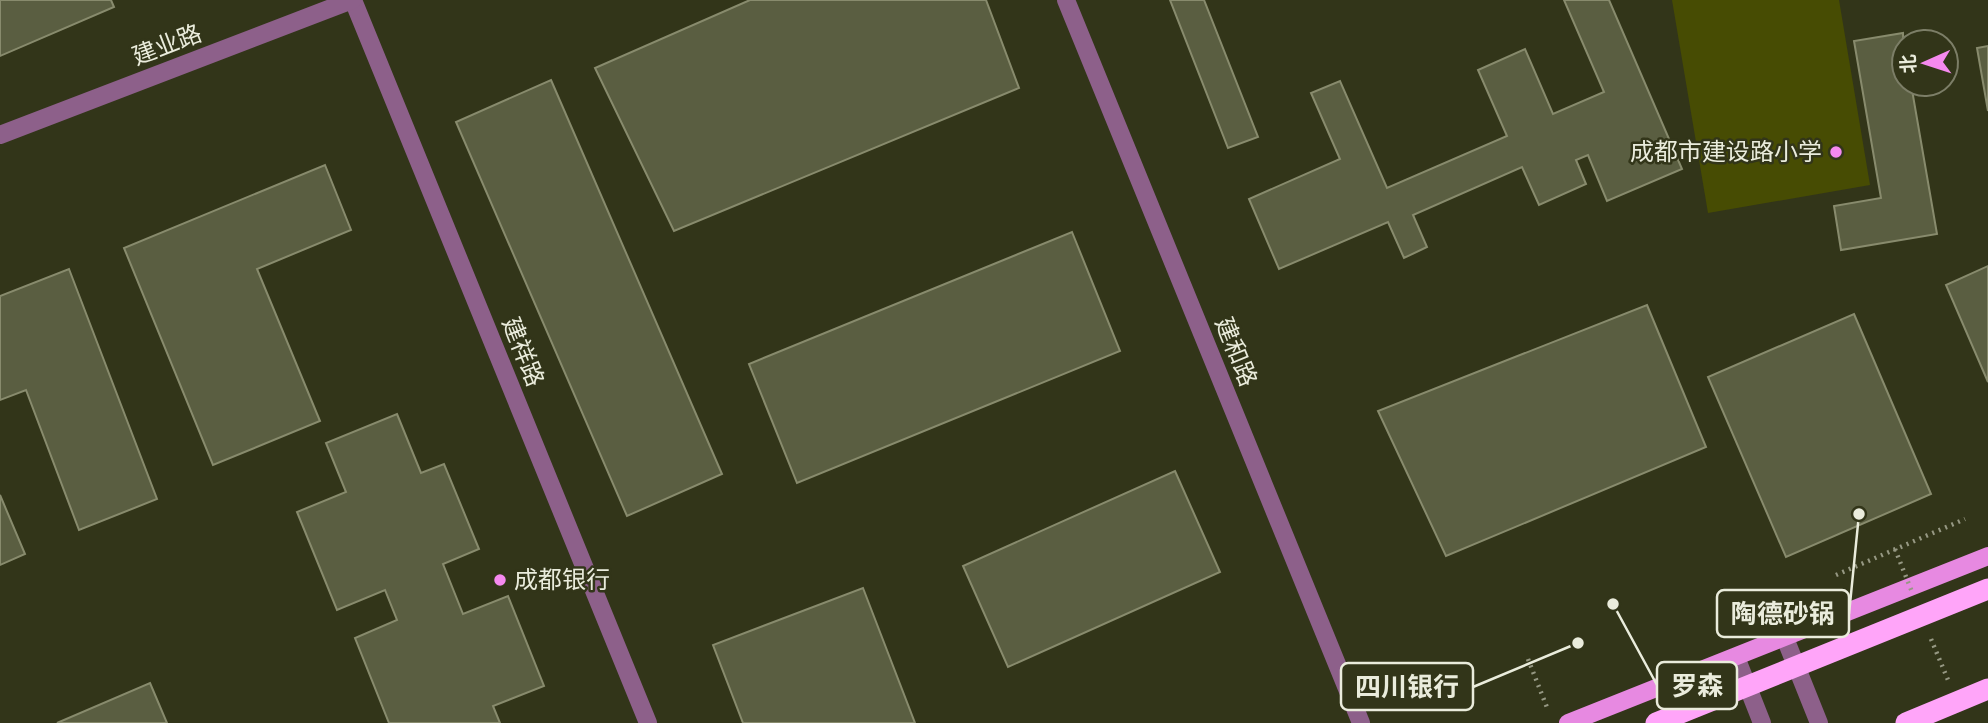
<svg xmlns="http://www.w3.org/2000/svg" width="1988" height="723" font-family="Merriweather,'Noto Sans SC',serif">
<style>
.park{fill:#474c03}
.building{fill:#5a5e41;stroke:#888b6d;stroke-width:2}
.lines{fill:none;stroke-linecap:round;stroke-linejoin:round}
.path{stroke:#969883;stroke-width:4.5;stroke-dasharray:2 5;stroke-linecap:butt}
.minor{stroke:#8d608a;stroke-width:18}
.major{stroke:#e789e1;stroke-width:18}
.path-bridge{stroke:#969883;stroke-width:4.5;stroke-dasharray:2 5;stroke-linecap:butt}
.highway-bridge{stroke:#ffa5f9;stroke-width:21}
.poi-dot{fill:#f589ef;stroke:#323519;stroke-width:2.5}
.labels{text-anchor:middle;stroke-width:5;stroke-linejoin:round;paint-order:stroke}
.street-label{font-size:24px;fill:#eaecdc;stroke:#323519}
.poi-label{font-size:24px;fill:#eaecdc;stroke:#323519;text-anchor:end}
.leader{fill:none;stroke:#eaecdc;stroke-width:2.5}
.callout-dot{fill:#eaecdc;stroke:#323519;stroke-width:2.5}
.callout{fill:#323519;stroke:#eaecdc;stroke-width:2.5}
.callout-label{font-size:26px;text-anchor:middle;font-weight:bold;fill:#eaecdc}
</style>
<rect width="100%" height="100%" fill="#323519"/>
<path class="park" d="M1672,0H1839L1870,185L1708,213Z"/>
<g class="building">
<path d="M0,0H111L114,7L0,56Z"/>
<path d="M750,0H986L1019,88L674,231L595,68Z"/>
<path d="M1170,0H1204L1258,137L1228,148Z"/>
<path d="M1564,0H1609L1682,169L1607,201L1588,155L1576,160L1586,184L1539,205L1522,167L1413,215L1427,247L1404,258L1388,222L1279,269L1249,199L1340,159L1311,93L1340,81L1387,188L1507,136L1478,70L1525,49L1553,114L1604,92Z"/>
<path d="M1903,33L1904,84H1911L1937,234L1841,250L1834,206L1881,198L1854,41Z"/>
<path d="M1988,46V111L1977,48Z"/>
<path d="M551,80L722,474L627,516L456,122Z"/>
<path d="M325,165L351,230L257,269L320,421L213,465L124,248Z"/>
<path d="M1072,232L1120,351L797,483L749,364Z"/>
<path d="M1988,266V382L1946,285Z"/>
<path d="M69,269L157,499L79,530L26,390L0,400V296Z"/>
<path d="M1647,305L1706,447L1446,556L1378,411Z"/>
<path d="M1854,314L1931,494L1786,557L1708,377Z"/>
<path d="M397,414L421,473L444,464L479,549L443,564L463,614L508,596L544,686L493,706L500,723H389L355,638L397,620L385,590L337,610L297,512L346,492L326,443Z"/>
<path d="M1175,471L1220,572L1008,667L963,566Z"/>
<path d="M0,495L25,554L0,565Z"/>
<path d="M863,588L915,723H743L713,645Z"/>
<path d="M150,683L167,723H57Z"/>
</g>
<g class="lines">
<g class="path">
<path d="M1836,575L1965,519"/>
<path d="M1528,659L1548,710"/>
</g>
<g class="minor">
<path d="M353,0L648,723"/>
<path d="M1066,0L1361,723"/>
<path d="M0,135L352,0"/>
<path d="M1785,638L1819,723"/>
<path d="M1736,657L1762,723"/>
</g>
<path class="major" d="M1568,723L1988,556"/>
<g class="path-bridge">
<path d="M1895,549L1912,592"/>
<path d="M1931,639L1948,680"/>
</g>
<g class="highway-bridge">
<path d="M1656,723L1988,589"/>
<path d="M1906,723L1988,689"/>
</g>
</g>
<g class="poi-dot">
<circle cx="1836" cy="152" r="7"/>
<circle cx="500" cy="580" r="7"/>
</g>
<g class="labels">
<g class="street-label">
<text transform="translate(167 45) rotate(-21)" y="8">建业路</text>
<text transform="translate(523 352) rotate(68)" y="8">建祥路</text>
<text transform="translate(1236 352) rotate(68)" y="8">建和路</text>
</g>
<g class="poi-label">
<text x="1822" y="160">成都市建设路小学</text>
<text x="514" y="588" text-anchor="start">成都银行</text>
</g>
</g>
<path class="leader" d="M1859 514L1849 614M1613 604L1657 685M1578 643L1473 687"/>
<g class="callout-dot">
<circle cx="1859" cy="514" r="7"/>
<circle cx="1613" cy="604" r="7"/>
<circle cx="1578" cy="643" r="7"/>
</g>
<g class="callout">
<rect x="1717" y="590" width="132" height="47" rx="7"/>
<rect x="1657" y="662" width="80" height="47" rx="7"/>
<rect x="1341" y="663" width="132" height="47" rx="7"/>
</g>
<g class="callout-label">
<text x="1783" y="623">陶德砂锅</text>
<text x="1697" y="695">罗森</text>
<text x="1407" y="696">四川银行</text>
</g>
<g transform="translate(1925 63) rotate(267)"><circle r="33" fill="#323519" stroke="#7c7e67" stroke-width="2"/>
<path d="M0-5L12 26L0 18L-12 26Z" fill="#f589ef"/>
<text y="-10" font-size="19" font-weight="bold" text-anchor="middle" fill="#eaecdc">北</text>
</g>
</svg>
